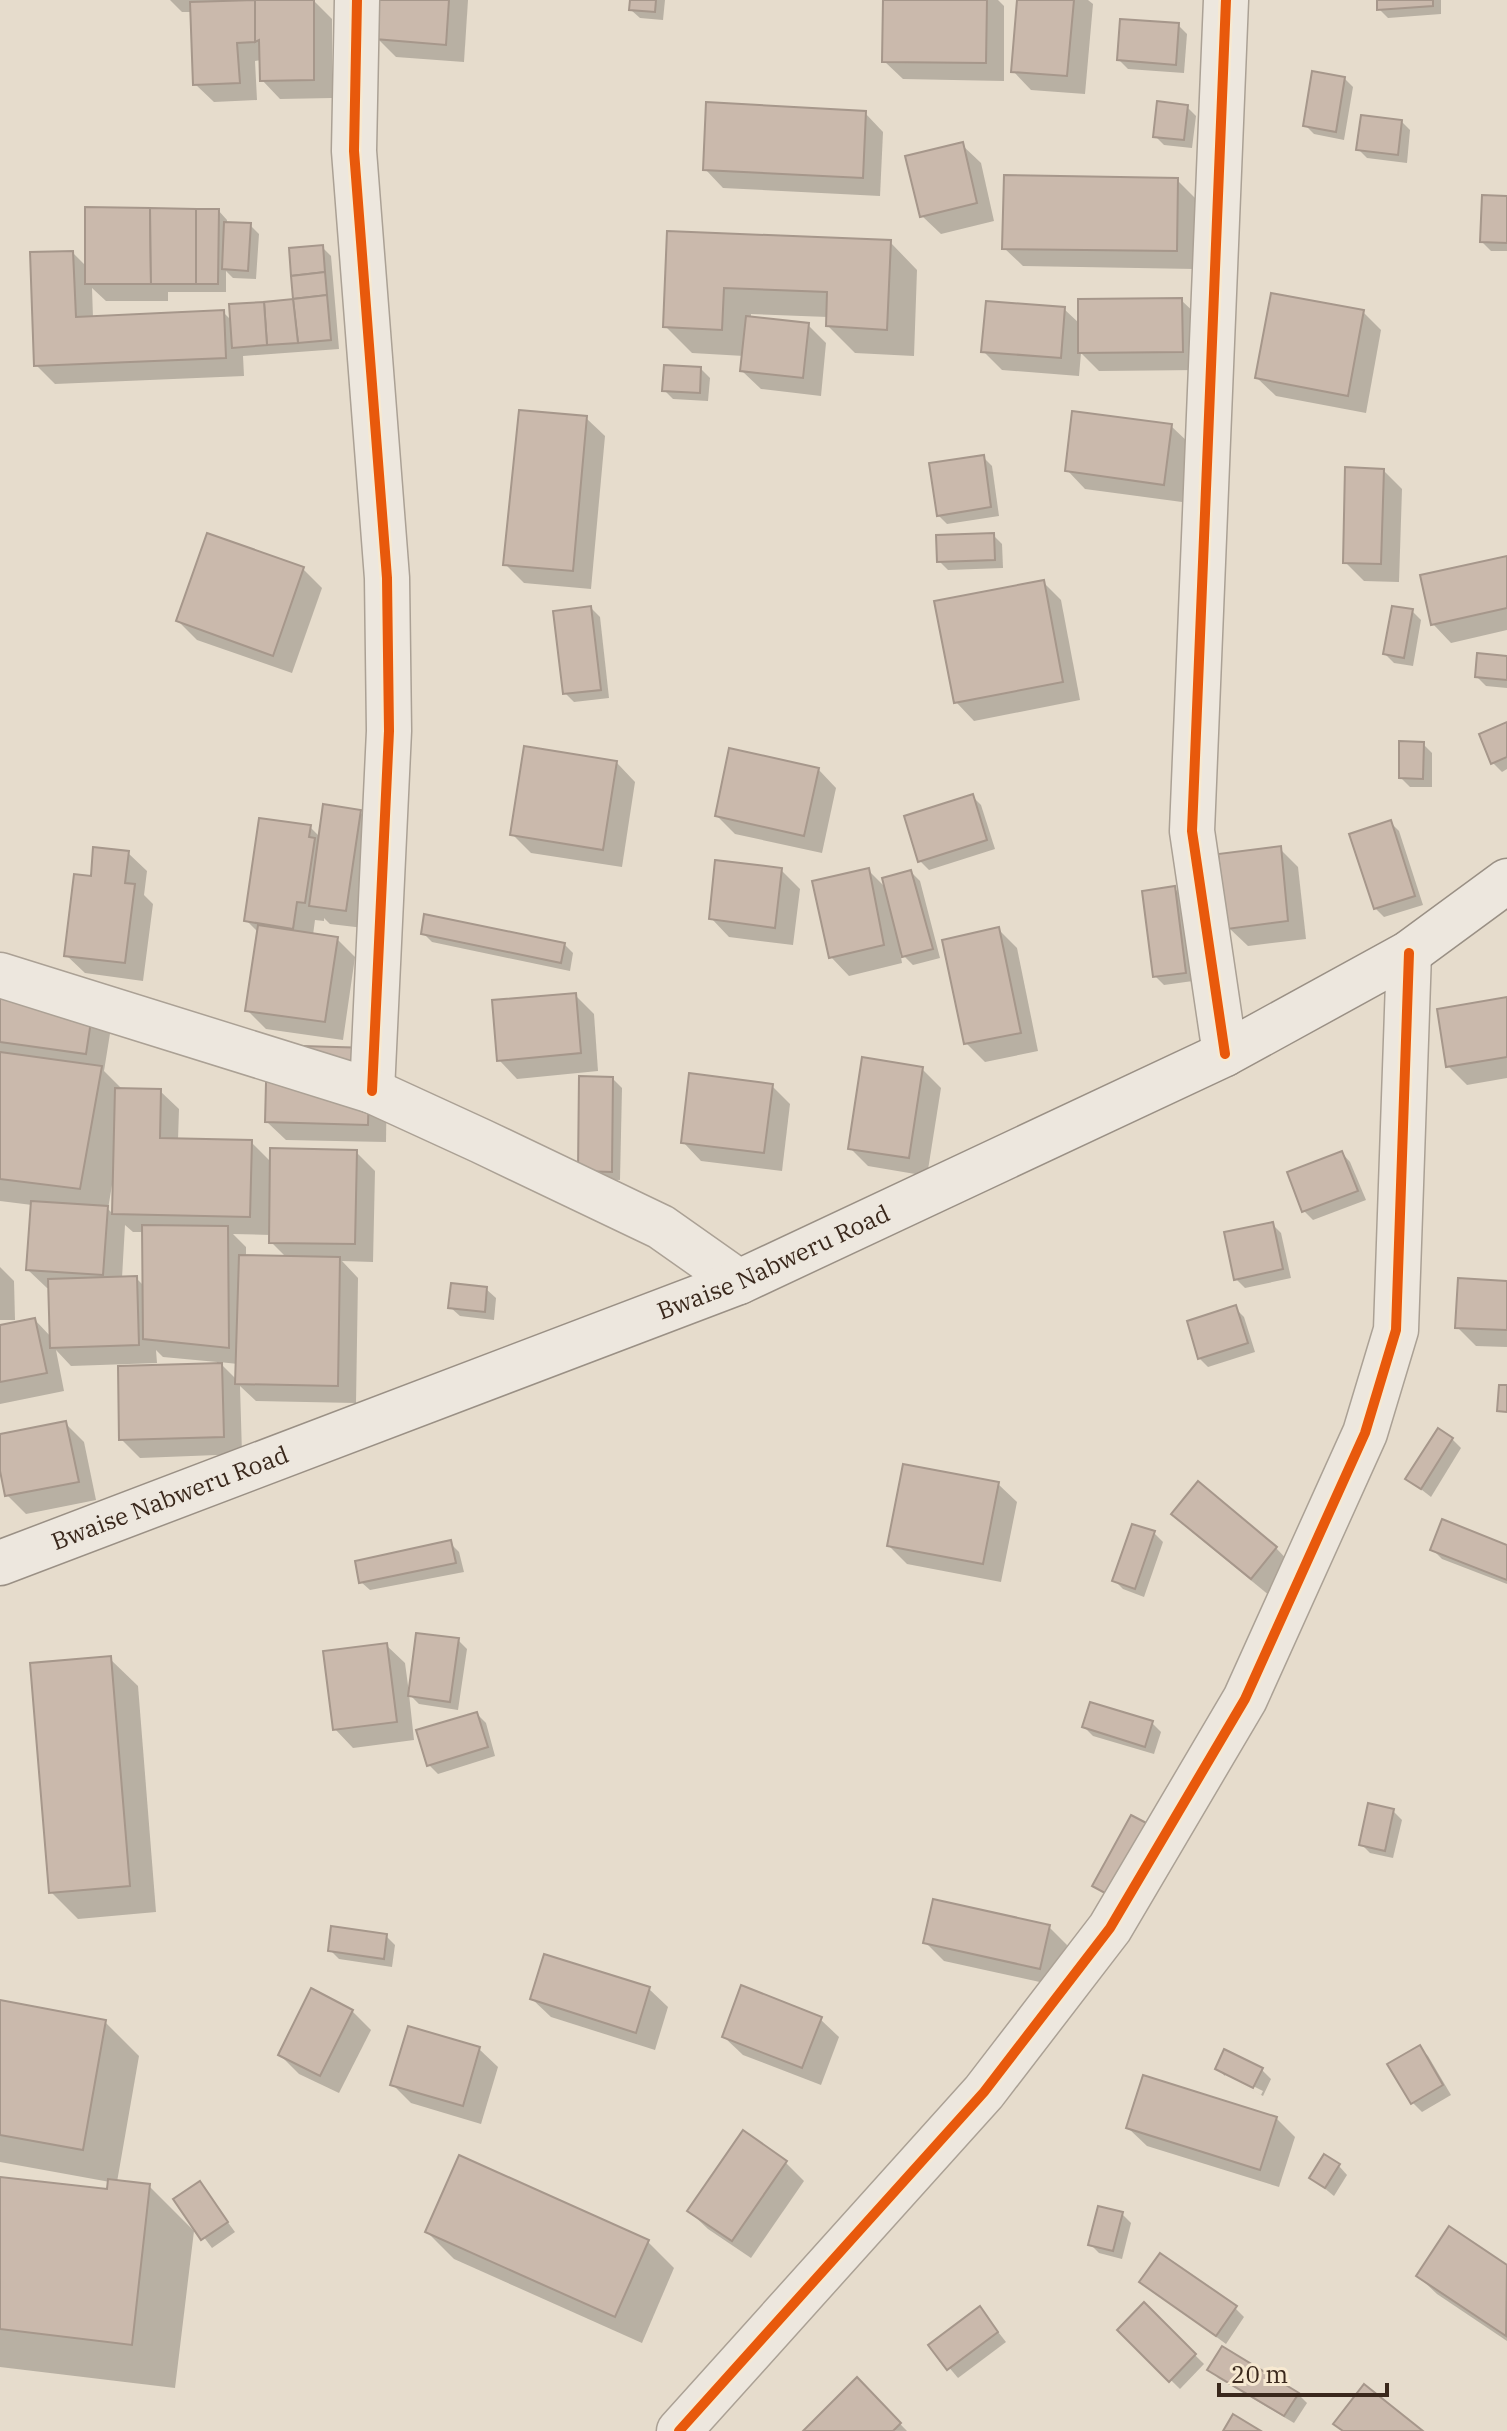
<svg xmlns="http://www.w3.org/2000/svg" width="1507" height="2431" font-family="'IBM Plex Serif',serif">
<style>
.shadow{fill:#0003;fill-rule:evenodd}
.building{fill:#cab9ac;stroke:#a6978b;stroke-width:2}
.lines{fill:none;stroke-linecap:round;stroke-linejoin:round}
.street-casing{stroke:#aba195;stroke-width:47}
.secondary-casing{stroke:#9a9085;stroke-width:47}
.street{stroke:#ede7de;stroke-width:44}
.secondary{stroke:#ede7de;stroke-width:44}
.cycleway-casing{stroke:#f7e9d1;stroke-width:15}
.cycleway{stroke:#e8590c;stroke-width:10}
.labels{text-anchor:middle;stroke-width:7;stroke-linejoin:round;paint-order:stroke}
.street-label{font-size:24px;fill:#3a281c;stroke:#f7e9d1}
</style>
<rect width="100%" height="100%" fill="#e6dccc"/>
<g class="shadow">
<path d="M170,0H313L332,19V98L280,99L262,80L261,60L255,61L257,100L214,102L195,84L193,12H182Z"/>
<path d="M380,0H468L464,62L396,57L377,38Z"/>
<path d="M632,0H665L663,20L640,18L631,10Z"/>
<path d="M885,0H998L1004,6V81L903,79L884,61Z"/>
<path d="M1019,0H1088L1093,4L1085,94L1031,90L1013,71Z"/>
<path d="M1379,0H1441V14L1388,18L1379,9Z"/>
<path d="M1178,25L1187,34L1184,73L1128,69L1119,60Z"/>
<path d="M1344,78L1353,87L1344,140L1314,134L1305,125Z"/>
<path d="M1187,107L1196,116L1192,148L1164,145L1155,136Z"/>
<path d="M865,113L883,132L880,196L723,188L705,169Z"/>
<path d="M1401,121L1410,130L1407,163L1367,158L1358,149Z"/>
<path d="M962,145L981,163L994,221L941,234L922,216Z"/>
<path d="M1177,180L1196,199L1195,269L1023,266L1004,248Z"/>
<path d="M1507,198V251H1491L1482,242Z"/>
<path d="M218,210L227,220V224L250,225L259,234L256,279L233,278L226,271V292H168V301H106L92,288L93,318L223,312L232,321L296,301L322,247L331,256L339,349L243,356L244,376L55,384L36,365L73,253L87,267Z"/>
<path d="M669,233L890,242L917,270L914,356L855,353L828,326V317L751,314V318L808,325L826,343L821,396L761,389L742,371L744,356L692,353L665,326Z"/>
<path d="M1181,300L1200,318V370L1099,371L1081,353L1079,376L1002,370L983,351L1064,309L1080,324Z"/>
<path d="M1363,312L1381,330L1366,413L1276,396L1257,378Z"/>
<path d="M701,369L710,378L708,401L673,399L664,390Z"/>
<path d="M586,418L605,436L591,589L524,583L505,564Z"/>
<path d="M1171,426L1190,444L1182,502L1085,489L1067,470Z"/>
<path d="M983,457L992,466L999,516L947,524L938,515Z"/>
<path d="M1384,471L1402,489L1399,582L1364,581L1345,562Z"/>
<path d="M993,535L1002,544L1003,568L948,570L939,561Z"/>
<path d="M1507,558V630L1451,643L1433,624Z"/>
<path d="M303,569L322,588L292,673L197,640L178,621Z"/>
<path d="M1043,582L1061,600L1080,700L974,721L956,702Z"/>
<path d="M591,608L600,617L609,698L574,702L565,693Z"/>
<path d="M1412,611L1421,620L1413,666L1394,663L1385,654Z"/>
<path d="M1507,658V688L1486,686L1477,677Z"/>
<path d="M1507,724V769L1502,772L1493,763Z"/>
<path d="M1423,744L1432,753V787H1410L1401,778Z"/>
<path d="M617,763L635,782L622,867L531,853L512,834Z"/>
<path d="M818,769L836,788L822,853L735,834L717,816Z"/>
<path d="M972,796L981,805L995,849L929,870L920,861Z"/>
<path d="M360,812L379,831L364,928L330,924L324,918V921L315,920L313,935L337,939L355,957L343,1040L266,1029L247,1010L259,933L246,920L310,827L320,837Z"/>
<path d="M1390,822L1399,831L1423,905L1384,917L1375,908Z"/>
<path d="M1280,849L1298,867L1306,939L1248,946L1229,928Z"/>
<path d="M128,853L147,871L144,895L153,904L143,981L85,973L66,955L92,878Z"/>
<path d="M781,870L800,889L793,945L729,937L711,918Z"/>
<path d="M868,870L887,889L911,872L920,881L940,958L913,965L900,952L902,963L849,976L831,957Z"/>
<path d="M1174,888L1183,897L1193,981L1164,985L1155,976Z"/>
<path d="M998,929L1017,948L1038,1051L985,1062L966,1043Z"/>
<path d="M423,933L564,944L573,953L570,971L432,942Z"/>
<path d="M0,982L113,1015L104,1071L123,1090L160,1091L179,1109L178,1140L251,1142L272,1163L356,1152L375,1171L373,1262L342,1261L358,1278L356,1403L256,1401L240,1386L242,1454L140,1458L121,1439L217,1365V1362L163,1357L156,1350L157,1363L71,1366L56,1350L64,1391L0,1404V1327L35,1320L52,1338L51,1288H47L28,1270L32,1205L0,1201ZM112,1185H115L114,1215L108,1209ZM125,1225L133,1232H144V1286L136,1278H122ZM233,1234L271,1235V1242L287,1258L246,1257V1247ZM219,1362L238,1364L237,1380Z"/>
<path d="M575,995L594,1014L598,1071L517,1079L499,1060Z"/>
<path d="M1507,999V1078L1467,1085L1448,1066Z"/>
<path d="M387,1069L386,1142L286,1140L267,1122Z"/>
<path d="M922,1069L941,1088L927,1176L868,1166L850,1148Z"/>
<path d="M613,1079L622,1088L620,1180L589,1179Z"/>
<path d="M772,1086L790,1104L782,1171L701,1161L683,1142Z"/>
<path d="M1342,1153L1350,1162L1366,1200L1313,1220L1304,1211Z"/>
<path d="M1272,1224L1281,1233L1291,1278L1245,1288L1236,1279Z"/>
<path d="M0,1267L14,1281L15,1320H0Z"/>
<path d="M1507,1283V1347L1476,1346L1457,1327Z"/>
<path d="M486,1289L496,1298L494,1320L460,1316L450,1307Z"/>
<path d="M1235,1308L1244,1317L1255,1352L1208,1367L1199,1358Z"/>
<path d="M65,1423L84,1442L96,1500L26,1514L7,1495L0,1461V1436Z"/>
<path d="M1452,1439L1461,1448L1431,1497L1408,1479Z"/>
<path d="M998,1484L1017,1502L1001,1582L907,1564L889,1546Z"/>
<path d="M1198,1484L1276,1548L1294,1567L1270,1596L1192,1532L1174,1514Z"/>
<path d="M1154,1533L1163,1542L1144,1597L1123,1589L1114,1580Z"/>
<path d="M450,1543L459,1552L464,1572L370,1590L361,1582Z"/>
<path d="M1507,1547V1584L1442,1559L1433,1550Z"/>
<path d="M458,1640L467,1649L458,1710L419,1704L409,1694L414,1740L353,1748L335,1729L386,1645L405,1663L409,1693Z"/>
<path d="M110,1659L138,1686L156,1912L78,1919L51,1892Z"/>
<path d="M477,1714L486,1723L495,1756L438,1774L429,1765Z"/>
<path d="M1152,1723L1161,1732L1154,1754L1093,1736L1084,1727Z"/>
<path d="M1393,1811L1402,1820L1393,1858L1370,1853L1361,1844Z"/>
<path d="M1049,1927L1067,1945L1058,1986L944,1961L925,1942Z"/>
<path d="M386,1936L395,1945L392,1967L339,1959L330,1950Z"/>
<path d="M649,1989L668,2007L655,2050L551,2017L532,1999Z"/>
<path d="M0,2002L105,2022L139,2056L117,2182L149,2186L194,2231L175,2388L0,2367V2179L108,2191L110,2182L0,2162Z"/>
<path d="M352,2011L371,2030L339,2093L299,2074L280,2055Z"/>
<path d="M820,2019L839,2037L821,2085L743,2055L724,2037Z"/>
<path d="M1419,2047L1428,2056L1451,2095L1422,2112L1413,2103Z"/>
<path d="M479,2049L498,2067L481,2124L411,2103L392,2084Z"/>
<path d="M1218,2069L1262,2070L1271,2079L1263,2096L1226,2076L1261,2095L1263,2091L1225,2072V2076Z"/>
<path d="M1276,2118L1295,2137L1279,2187L1147,2146L1128,2128Z"/>
<path d="M785,2162L804,2181L751,2258L708,2229L689,2211Z"/>
<path d="M1339,2166L1347,2175L1334,2196L1312,2178Z"/>
<path d="M199,2183L235,2232L212,2248L176,2200Z"/>
<path d="M1122,2214L1131,2223L1122,2259L1099,2253L1090,2244Z"/>
<path d="M1450,2229L1507,2267V2341L1437,2294L1418,2276Z"/>
<path d="M427,2232L647,2241L674,2268L642,2343L454,2259Z"/>
<path d="M1142,2282L1235,2308L1244,2317L1226,2344Z"/>
<path d="M1144,2305L1204,2364L1180,2389L1120,2330Z"/>
<path d="M980,2309L1006,2342L958,2378L931,2346Z"/>
<path d="M1210,2369L1298,2394L1307,2403L1294,2423L1218,2378Z"/>
<path d="M857,2380L907,2431H806Z"/>
</g>
<g class="building">
<path d="M255,0V42L237,43L240,83L193,85L190,2Z"/>
<path d="M255,0H314V80L260,81L259,40L255,42Z"/>
<path d="M378,0H449L446,45L375,39Z"/>
<path d="M630,0H656L655,12L629,10Z"/>
<path d="M883,0H987L986,63L882,62Z"/>
<path d="M1017,0H1074L1067,76L1011,72Z"/>
<path d="M1377,0H1433V6L1377,10Z"/>
<path d="M1120,19L1179,23L1176,65L1117,60Z"/>
<path d="M1312,71L1345,77L1336,132L1303,126Z"/>
<path d="M1157,101L1188,105L1184,140L1153,137Z"/>
<path d="M706,102L866,111L863,178L703,170Z"/>
<path d="M1361,115L1402,120L1398,155L1356,150Z"/>
<path d="M963,142L977,203L920,217L905,156Z"/>
<path d="M1004,175L1178,178L1177,251L1002,249Z"/>
<path d="M1482,195L1507,196V243L1480,242Z"/>
<path d="M85,207L150,208L151,284H85Z"/>
<path d="M150,208L196,209V284H151Z"/>
<path d="M196,209H219L218,284H196Z"/>
<path d="M224,222L251,223L248,271L222,269Z"/>
<path d="M667,231L891,240L887,330L826,326L827,292L724,288L722,330L663,327Z"/>
<path d="M323,245L325,272L291,276L289,248Z"/>
<path d="M73,251L76,317L224,310L226,358L34,366L30,252Z"/>
<path d="M325,272L327,295L293,299L291,276Z"/>
<path d="M1271,293L1364,310L1348,396L1255,378Z"/>
<path d="M327,295L331,340L298,343L293,299Z"/>
<path d="M1182,298L1183,352L1078,353V299Z"/>
<path d="M293,299L298,343L267,345L264,302Z"/>
<path d="M986,301L1065,307L1061,358L981,352Z"/>
<path d="M264,302L267,345L232,348L229,304Z"/>
<path d="M746,316L809,323L803,378L740,371Z"/>
<path d="M664,365L701,367L700,393L662,391Z"/>
<path d="M519,410L587,416L573,571L503,565Z"/>
<path d="M1072,411L1172,424L1164,485L1065,471Z"/>
<path d="M984,455L991,507L937,516L929,463Z"/>
<path d="M1345,467L1384,469L1381,564L1343,563Z"/>
<path d="M207,533L304,567L273,656L176,621Z"/>
<path d="M994,533L995,560L937,562L936,535Z"/>
<path d="M1507,556V608L1431,625L1420,575Z"/>
<path d="M1044,580L1063,682L954,703L934,601Z"/>
<path d="M591,606L601,690L563,694L553,611Z"/>
<path d="M1392,606L1413,609L1404,658L1383,654Z"/>
<path d="M1477,653L1507,656V680L1475,677Z"/>
<path d="M1507,722V757L1491,764L1479,734Z"/>
<path d="M1399,741L1424,742L1423,779L1399,778Z"/>
<path d="M524,746L617,761L603,850L510,835Z"/>
<path d="M729,748L819,768L804,836L715,816Z"/>
<path d="M973,794L987,840L918,862L904,816Z"/>
<path d="M323,804L361,810L346,911L309,906Z"/>
<path d="M259,818L311,825L309,837L315,838L305,903L297,902L293,929L244,921Z"/>
<path d="M1391,820L1415,896L1374,909L1349,834Z"/>
<path d="M1281,846L1288,921L1227,929L1218,854Z"/>
<path d="M93,847L129,851L125,883L135,884L125,963L64,956L74,874L91,876Z"/>
<path d="M715,860L782,868L775,928L709,919Z"/>
<path d="M869,868L884,945L829,958L812,881Z"/>
<path d="M911,870L933,949L902,957L882,878Z"/>
<path d="M1175,886L1186,973L1153,977L1142,891Z"/>
<path d="M424,914L565,943L561,963L421,934Z"/>
<path d="M258,925L338,937L325,1022L245,1011Z"/>
<path d="M999,927L1021,1033L964,1044L942,940Z"/>
<path d="M0,980L95,995L86,1054L0,1042Z"/>
<path d="M576,993L581,1053L497,1061L492,1000Z"/>
<path d="M1507,997V1057L1446,1067L1437,1009Z"/>
<path d="M267,1045L370,1048L368,1125L265,1122Z"/>
<path d="M0,1052L102,1066L80,1189L0,1179Z"/>
<path d="M862,1057L923,1067L909,1158L848,1149Z"/>
<path d="M689,1073L773,1084L764,1153L681,1143Z"/>
<path d="M579,1076L613,1077L612,1172L578,1171Z"/>
<path d="M115,1088L161,1089L160,1138L252,1140L250,1217L112,1214Z"/>
<path d="M270,1148L357,1150L355,1244L269,1243Z"/>
<path d="M1342,1151L1358,1191L1302,1212L1287,1172Z"/>
<path d="M31,1201L108,1206L103,1275L26,1270Z"/>
<path d="M1273,1222L1283,1269L1234,1280L1224,1232Z"/>
<path d="M142,1225L228,1226L229,1348L143,1339Z"/>
<path d="M239,1255L340,1257L338,1386L235,1384Z"/>
<path d="M137,1276L139,1345L50,1348L48,1279Z"/>
<path d="M1458,1278L1507,1281V1330L1455,1328Z"/>
<path d="M451,1283L487,1287L485,1312L448,1308Z"/>
<path d="M1236,1305L1248,1343L1198,1359L1187,1321Z"/>
<path d="M35,1318L47,1373L0,1382V1325Z"/>
<path d="M222,1363L224,1437L119,1440L118,1366Z"/>
<path d="M1499,1385H1507V1412L1497,1411Z"/>
<path d="M66,1421L79,1482L5,1496L0,1471V1434Z"/>
<path d="M1438,1428L1453,1438L1421,1489L1405,1479Z"/>
<path d="M903,1464L999,1482L983,1564L887,1546Z"/>
<path d="M1198,1481L1277,1547L1251,1579L1171,1514Z"/>
<path d="M1442,1519L1507,1545V1580L1430,1550Z"/>
<path d="M1132,1524L1155,1531L1135,1589L1112,1581Z"/>
<path d="M451,1540L456,1563L359,1583L355,1561Z"/>
<path d="M416,1633L459,1638L450,1702L408,1696Z"/>
<path d="M387,1643L397,1722L333,1730L323,1651Z"/>
<path d="M111,1656L130,1886L49,1893L30,1663Z"/>
<path d="M1090,1702L1153,1721L1145,1747L1082,1727Z"/>
<path d="M477,1712L488,1747L427,1766L416,1730Z"/>
<path d="M1368,1803L1394,1809L1385,1851L1359,1845Z"/>
<path d="M1131,1815L1154,1827L1116,1899L1092,1886Z"/>
<path d="M933,1899L1050,1925L1040,1969L923,1943Z"/>
<path d="M331,1926L387,1934L384,1959L328,1951Z"/>
<path d="M544,1954L650,1987L636,2033L530,1999Z"/>
<path d="M741,1985L822,2017L802,2068L722,2037Z"/>
<path d="M311,1988L353,2010L320,2076L278,2055Z"/>
<path d="M0,2000L106,2020L83,2150L0,2135Z"/>
<path d="M408,2026L480,2047L463,2106L390,2085Z"/>
<path d="M1420,2045L1443,2085L1411,2104L1387,2064Z"/>
<path d="M1224,2049L1263,2068L1253,2088L1215,2069Z"/>
<path d="M1143,2075L1277,2117L1260,2170L1126,2128Z"/>
<path d="M743,2130L787,2161L732,2241L687,2211Z"/>
<path d="M1324,2154L1340,2164L1325,2188L1309,2178Z"/>
<path d="M459,2155L649,2240L615,2317L425,2232Z"/>
<path d="M0,2177L107,2189L108,2179L150,2184L132,2345L0,2329Z"/>
<path d="M200,2181L228,2222L201,2240L173,2199Z"/>
<path d="M1098,2206L1123,2212L1113,2251L1088,2245Z"/>
<path d="M1449,2226L1507,2265L1506,2336L1416,2276Z"/>
<path d="M1160,2253L1237,2306L1216,2336L1139,2282Z"/>
<path d="M1144,2302L1196,2354L1169,2382L1117,2330Z"/>
<path d="M980,2306L998,2332L947,2370L928,2345Z"/>
<path d="M1222,2346L1299,2393L1284,2416L1207,2370Z"/>
<path d="M857,2377L901,2423L893,2431H803Z"/>
<path d="M1364,2384L1423,2431H1343L1333,2424Z"/>
<path d="M1233,2414L1261,2431H1223Z"/>
</g>
<g class="lines">
<g class="street-casing">
<g id="street">
<path d="M357,0L354,151L387,578L389,731L372,1091"/>
<path d="M0,975L372,1091L481,1141L661,1227L739,1282"/>
<path d="M1225,1054L1192,831L1226,0"/>
<path d="M679,2431L984,2092L1110,1928L1245,1699L1365,1433L1396,1330L1409,953"/>
</g>
</g>
<g class="secondary-casing">
<g id="secondary">
<path id="s1" d="M0,1563L739,1282L1225,1054L1409,953L1507,881"/>
</g>
</g>
<use href="#street" class="street"/>
<use href="#secondary" class="secondary"/>
<g class="cycleway-casing">
<g id="cycleway">
<path d="M357,0L354,151L387,578L389,731L372,1091"/>
<path d="M1225,1054L1192,831L1226,0"/>
<path d="M679,2431L984,2092L1110,1928L1245,1699L1365,1433L1396,1330L1409,953"/>
</g>
</g>
<use href="#cycleway" class="cycleway"/>
</g>
<g class="labels">
<g class="street-label">
<text dy="8" stroke="none"><textPath href="#s1" startOffset="830">Bwaise Nabweru Road</textPath></text>
<text dy="8" stroke="none"><textPath href="#s1" startOffset="182">Bwaise Nabweru Road</textPath></text>
</g>
</g>
<path d="M1219 2383v12h168v-12" fill="none" stroke="#3a281c" stroke-width="4"/>
<text x="1231" y="2383" font-size="24" fill="#3a281c" stroke="#f7e9d1" stroke-width="6" paint-order="stroke">20 m</text>
</svg>
